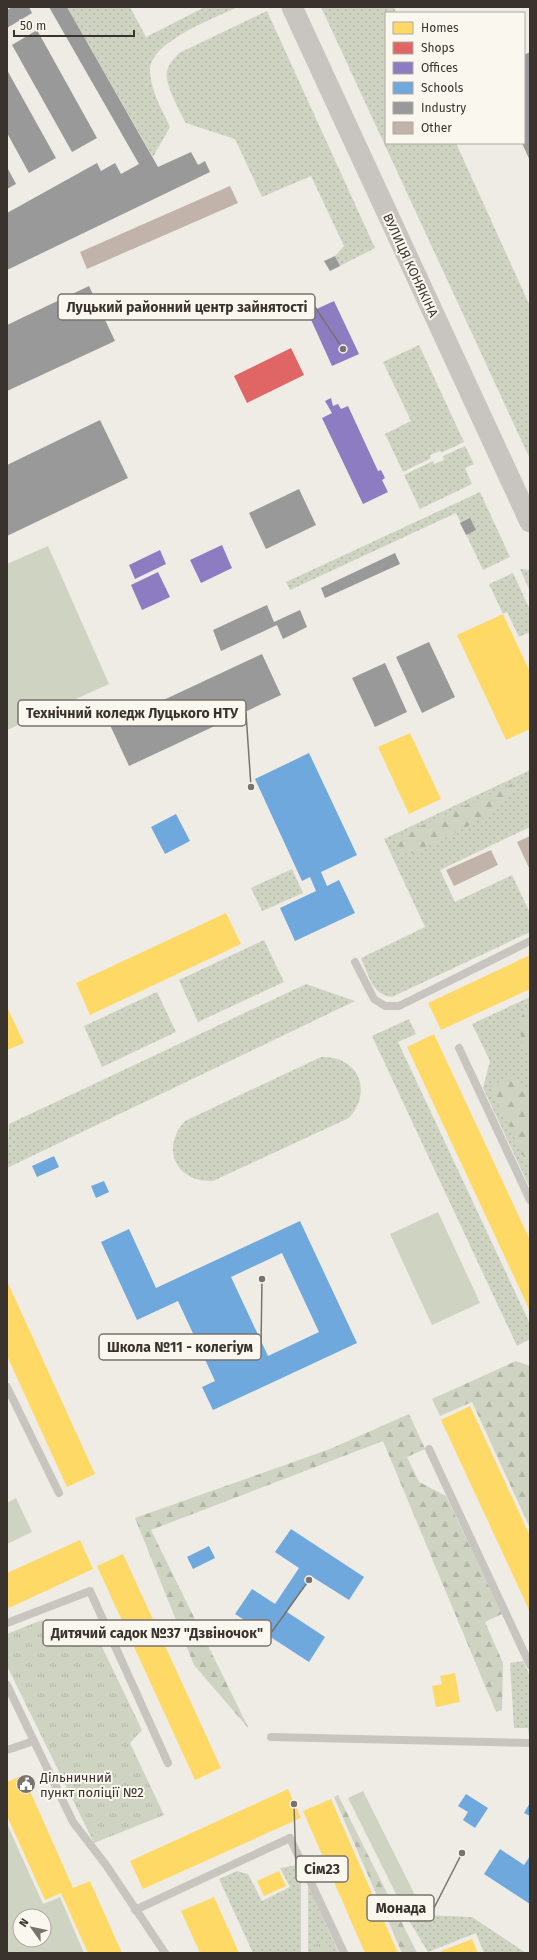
<svg xmlns="http://www.w3.org/2000/svg" width="537" height="1960" font-family="'Fira Sans',sans-serif">
<style>
.grass{fill:url(#grass-dots)}
.forest{fill:url(#forest-firs)}
.park{fill:url(#park-tufts)}
.garden{fill:#ced4c1;fill-rule:evenodd}
.homes{fill:#ffd966}
.shops{fill:#e06666}
.offices{fill:#8e7cc3}
.schools{fill:#6fa8dc;fill-rule:evenodd}
.industry{fill:#999}
.building{fill:#c1b3a9}
.lines{fill:none;stroke-linecap:round;stroke-linejoin:round}
.service{stroke:#c8c4bf;stroke-width:8}
.tertiary{stroke:#c8c4bf;stroke-width:21}
.labels{text-anchor:middle;stroke-width:4;stroke-linejoin:round;paint-order:stroke}
.street-label{font-size:13px;fill:#3a322c;stroke:#faf7ef}
.poi-label{font-size:13px;fill:#3a322c;stroke:#faf7ef;text-anchor:start}
.leader{fill:none;stroke:#79736d;stroke-width:1.5}
.callout-dot{fill:#79736d;stroke:#faf7ef;stroke-width:1.5}
.callout{fill:#faf7ef;stroke:#79736d;stroke-width:1.5}
.callout-label{font-size:14px;text-anchor:middle;font-weight:bold;fill:#3a322c}
</style>
<defs>
<pattern id="grass-dots" width="8" height="8" patternUnits="userSpaceOnUse"><rect width="8" height="8" fill="#ced4c1"/><path d="M2 2h.1M6 6h.1" fill="none" stroke="#b2b6a6" stroke-width="1.8" stroke-linecap="round"/></pattern>
<pattern id="forest-firs" width="22" height="20" patternUnits="userSpaceOnUse"><rect width="22" height="20" fill="#ced4c1"/><path d="M5 1l3.5 6h-7zM16 11l3.5 6h-7z" fill="#b2b6a6"/></pattern>
<pattern id="park-tufts" width="24" height="20" patternUnits="userSpaceOnUse"><rect width="24" height="20" fill="#ced4c1"/><path d="M3 7l-1-3M5 7V3M7 7l1-3M15 17l-1-3M17 17v-4M19 17l1-3" fill="none" stroke="#b2b6a6"/></pattern>
</defs>
<rect width="100%" height="100%" fill="#efece6"/>
<g class="grass">
<path d="M67,7H130L146,37L205,7H238C215,18 148,42 150,72C151,92 162,109 170,127L153,157Z"/>
<path d="M321,7H394L396,13H386V143H456L530,306V459Z"/>
<path d="M267,11L375,248L340,266L335,256L344,246L311,176L262,197L235,139L186,123C180,112 164,83 167,71C169,63 174,59 179,53Z"/>
<path d="M419,345L464,442L441,453L440,451L430,455L431,458L403,472L385,434L411,421L383,362Z"/>
<path d="M465,446L474,464L465,468L472,484L420,509L404,475L433,461L434,464L444,460L443,456Z"/>
<path d="M480,492L510,557L483,570L456,513L290,590L286,582Z"/>
<path d="M520,569L530,570V591Z"/>
<path d="M513,573L530,610V632L519,637L507,612L503,614L489,584Z"/>
<path d="M530,770V827L440,870L455,902L512,875L530,913V932L392,997C372,995 369,975 361,958L425,927L384,839Z"/>
<path d="M292,869L303,893L262,911L251,888Z"/>
<path d="M264,940L284,982L198,1022L179,980Z"/>
<path d="M306,984L355,1001L7,1168L9,1124Z"/>
<path d="M157,992L176,1032L102,1067L84,1026Z"/>
<path d="M530,997V1188L483,1088L490,1061L472,1024Z"/>
<path d="M409,1019L416,1034L398,1042L530,1324V1339L517,1346L372,1036Z"/>
<path d="M321,1057C357,1055 374,1090 349,1118L213,1181C176,1183 160,1148 185,1121Z"/>
<path d="M523,1661L530,1676V1736H529L528,1728H514L510,1663Z"/>
<path d="M297,1865L301,1871V1953H253L219,1879L237,1871L248,1874L262,1901L290,1887L280,1868Z"/>
<path d="M308,1885L339,1953H308Z"/>
<path d="M425,1915L472,1917L526,1953H484L476,1933L428,1952L410,1922Z"/>
</g>
<g class="forest">
<path d="M512,784L513,791C491,821 445,836 414,854L400,850L397,837Z"/>
<path d="M530,1007V1053L522,1046L519,1019Z"/>
<path d="M508,1077L521,1082L530,1099V1170L490,1087Z"/>
<path d="M516,1361L530,1366V1528L472,1402L440,1416L432,1399Z"/>
<path d="M409,1414L425,1449L407,1457L419,1482L446,1496L502,1614L485,1622L503,1663L502,1710L496,1712L383,1441L151,1530L249,1729L194,1665L135,1518L330,1449Z"/>
<path d="M338,1795L417,1953H402L334,1797Z"/>
</g>
<g class="park">
<path d="M42,1620L55,1639L90,1622L142,1730L130,1743L164,1815L94,1843L7,1666V1634Z"/>
<path d="M325,1940L331,1953H313L311,1947Z"/>
</g>
<g class="garden">
<path d="M48,546L109,684L7,730V564Z"/>
<path d="M438,1212L480,1303L432,1325L390,1234Z"/>
<path d="M16,1498L32,1532L7,1544V1503Z"/>
<path d="M363,1791L425,1915L410,1922L348,1798Z"/>
<path d="M7,1824L43,1904L60,1897L84,1953H7ZM20,1916H44V1940H20Z"/>
</g>
<g class="homes">
<path d="M503,614L530,672V729L506,740L457,635Z"/>
<path d="M410,733L441,799L409,814L378,747Z"/>
<path d="M226,913L241,944L90,1015L76,983Z"/>
<path d="M530,955V989L441,1030L428,1003Z"/>
<path d="M7,1007L24,1043L7,1050Z"/>
<path d="M434,1034L530,1240V1311L407,1047Z"/>
<path d="M7,1281L95,1474L67,1487L7,1356Z"/>
<path d="M470,1406L530,1536V1612L441,1420Z"/>
<path d="M80,1540L93,1569L9,1608L7,1604V1573Z"/>
<path d="M123,1554L221,1768L195,1780L97,1566Z"/>
<path d="M455,1673L460,1702L436,1707L432,1686L442,1684L440,1676Z"/>
<path d="M23,1775L73,1888L90,1881L122,1953H88L61,1893L45,1900L7,1816V1782Z"/>
<path d="M288,1789L301,1818L143,1889L130,1861Z"/>
<path d="M331,1799L398,1953H365L303,1811Z"/>
<path d="M279,1871L286,1886L264,1896L257,1881Z"/>
<path d="M214,1897L239,1953H200L181,1911Z"/>
<path d="M472,1939L478,1953H442L441,1951Z"/>
</g>
<path class="shops" d="M291,348L304,375L247,403L234,376Z"/>
<g class="offices">
<path d="M334,301L359,354L332,366L308,313Z"/>
<path d="M331,398L333,406L338,404L341,409L348,406L378,471L381,470L385,478L382,480L388,492L363,504L322,418L332,413L325,401Z"/>
<path d="M222,545L232,568L201,583L190,560Z"/>
<path d="M160,550L166,564L135,579L129,565Z"/>
<path d="M158,572L170,597L142,610L131,585Z"/>
</g>
<g class="schools">
<path d="M309,753L357,855L321,872L327,886L339,880L355,913L295,941L280,908L316,891L310,877L302,881L255,779Z"/>
<path d="M176,814L190,841L165,854L151,827Z"/>
<path d="M54,1156L59,1167L37,1177L32,1166Z"/>
<path d="M104,1181L109,1192L96,1198L91,1186Z"/>
<path d="M300,1221L357,1343L213,1410L202,1387L215,1381L178,1301L137,1320L101,1242L129,1229L156,1288ZM282,1253L319,1332L268,1356L231,1277Z"/>
<path d="M291,1529L364,1577L349,1600L311,1576L287,1612L325,1637L309,1662L235,1614L252,1589L275,1604L299,1568L275,1552Z"/>
<path d="M209,1546L215,1558L193,1569L187,1557Z"/>
<path d="M466,1794L488,1808L475,1828L463,1820L468,1812L458,1806Z"/>
<path d="M530,1803V1816L524,1813Z"/>
<path d="M500,1849L524,1865L530,1856V1904L484,1874Z"/>
</g>
<g class="industry">
<path d="M12,7H29L32,13L7,28V10Z"/>
<path d="M49,7H67L158,167L191,152L198,165L205,161L210,172L7,270V213L97,163L101,171L115,163L121,174L139,164Z"/>
<path d="M37,30L97,138L72,152L12,45Z"/>
<path d="M530,52V161L522,143H524V55Z"/>
<path d="M7,70L56,158L29,173L7,133Z"/>
<path d="M7,167L16,184L7,189Z"/>
<path d="M335,256L340,266L330,271L324,261Z"/>
<path d="M89,286L115,341L7,391V325Z"/>
<path d="M100,420L128,478L7,536V465Z"/>
<path d="M299,489L316,525L266,549L249,513Z"/>
<path d="M470,518L476,530L466,535L460,523Z"/>
<path d="M395,553L400,564L325,598L321,588Z"/>
<path d="M267,605L274,622L300,610L307,627L283,639L277,625L221,651L213,630Z"/>
<path d="M429,642L455,697L422,713L396,657Z"/>
<path d="M262,654L281,695L129,766L110,725Z"/>
<path d="M385,663L407,712L375,727L352,678Z"/>
</g>
<g class="building">
<path d="M230,186L238,203L87,269L80,252Z"/>
<path d="M530,836V870L517,842Z"/>
<path d="M491,850L498,865L454,886L446,870Z"/>
</g>
<g class="lines">
<g class="service">
<path d="M355,962L374,999L385,1006H399L530,941"/>
<path d="M459,1048L530,1200"/>
<path d="M7,1387L59,1493"/>
<path d="M429,1449L530,1665"/>
<path d="M7,1623L90,1591L168,1763"/>
<path d="M7,1685L73,1822L106,1865L165,1953"/>
<path d="M271,1737L530,1743"/>
<path d="M7,1750L34,1741"/>
<path d="M135,1910L290,1838L344,1953"/>
</g>
<path class="tertiary" d="M292,7L530,522"/>
</g>
<defs>
<g id="civic-disc" transform="scale(1)"><circle r="9.5" fill="#79736d" stroke="#faf7ef"/><path d="M-.6-6.5H3V-4.5H.6V-3L4-1V1h2V6H-6V1h2V-1L-.6-3ZM-1.2 2.5V6h2.4V2.5Z" fill="#fff"/></g>
</defs>
<g fill-rule="evenodd">
<use href="#civic-disc" x="26" y="1784"/>
</g>
<g class="labels">
<g class="street-label">
<text transform="translate(411 265) rotate(65)" y="5">ВУЛИЦЯ КОНЯКІНА</text>
</g>
<g class="poi-label">
<text x="40" y="1782">Дільничний<tspan x="40" dy="15">пункт поліції №2</tspan></text>
</g>
</g>
<path class="leader" d="M343 349L315 307M251 787L246 713M262 1279L261 1347M309 1580L271 1633M294 1804L296 1869M462 1853L434 1908"/>
<g class="callout-dot">
<circle cx="343" cy="349" r="4"/>
<circle cx="251" cy="787" r="4"/>
<circle cx="262" cy="1279" r="4"/>
<circle cx="309" cy="1580" r="4"/>
<circle cx="294" cy="1804" r="4"/>
<circle cx="462" cy="1853" r="4"/>
</g>
<g class="callout">
<rect x="58" y="294" width="257" height="26" rx="4"/>
<rect x="18" y="700" width="228" height="26" rx="4"/>
<rect x="99" y="1334" width="162" height="26" rx="4"/>
<rect x="43" y="1620" width="228" height="26" rx="4"/>
<rect x="296" y="1856" width="52" height="26" rx="4"/>
<rect x="367" y="1895" width="67" height="26" rx="4"/>
</g>
<g class="callout-label">
<text x="187" y="312">Луцький районний центр зайнятості</text>
<text x="132" y="718">Технічний коледж Луцького НТУ</text>
<text x="180" y="1352">Школа №11 - колегіум</text>
<text x="157" y="1638">Дитячий садок №37 "Дзвіночок"</text>
<text x="322" y="1874">Сім23</text>
<text x="401" y="1913">Монада</text>
</g>
<rect width="537" height="1960" fill="none" stroke="#3a322c" stroke-width="16"/>
<rect x="385" y="12" width="140" height="132" fill="#faf7ef" stroke="#ada8a1"/>
<rect x="393" y="22" width="20" height="12" fill="#ffd966" stroke="#ada8a1"/>
<text x="421" y="32" font-size="12" fill="#3a322c">Homes</text>
<rect x="393" y="42" width="20" height="12" fill="#e06666" stroke="#ada8a1"/>
<text x="421" y="52" font-size="12" fill="#3a322c">Shops</text>
<rect x="393" y="62" width="20" height="12" fill="#8e7cc3" stroke="#ada8a1"/>
<text x="421" y="72" font-size="12" fill="#3a322c">Offices</text>
<rect x="393" y="82" width="20" height="12" fill="#6fa8dc" stroke="#ada8a1"/>
<text x="421" y="92" font-size="12" fill="#3a322c">Schools</text>
<rect x="393" y="102" width="20" height="12" fill="#999999" stroke="#ada8a1"/>
<text x="421" y="112" font-size="12" fill="#3a322c">Industry</text>
<rect x="393" y="122" width="20" height="12" fill="#c1b3a9" stroke="#ada8a1"/>
<text x="421" y="132" font-size="12" fill="#3a322c">Other</text>
<g transform="translate(32 1928) rotate(303)"><circle r="19" fill="#faf7ef" stroke="#ada8a1"/>
<path d="M0-3L7 15L0 10L-7 15Z" fill="#79736d"/>
<text y="-6" font-size="11" font-weight="bold" text-anchor="middle" fill="#3a322c">N</text>
</g>
<path d="M14 30v6h120v-6" fill="none" stroke="#3a322c" stroke-width="2"/>
<text x="20" y="30" font-size="12" fill="#3a322c" stroke="#faf7ef" stroke-width="3" paint-order="stroke">50 m</text>
</svg>
